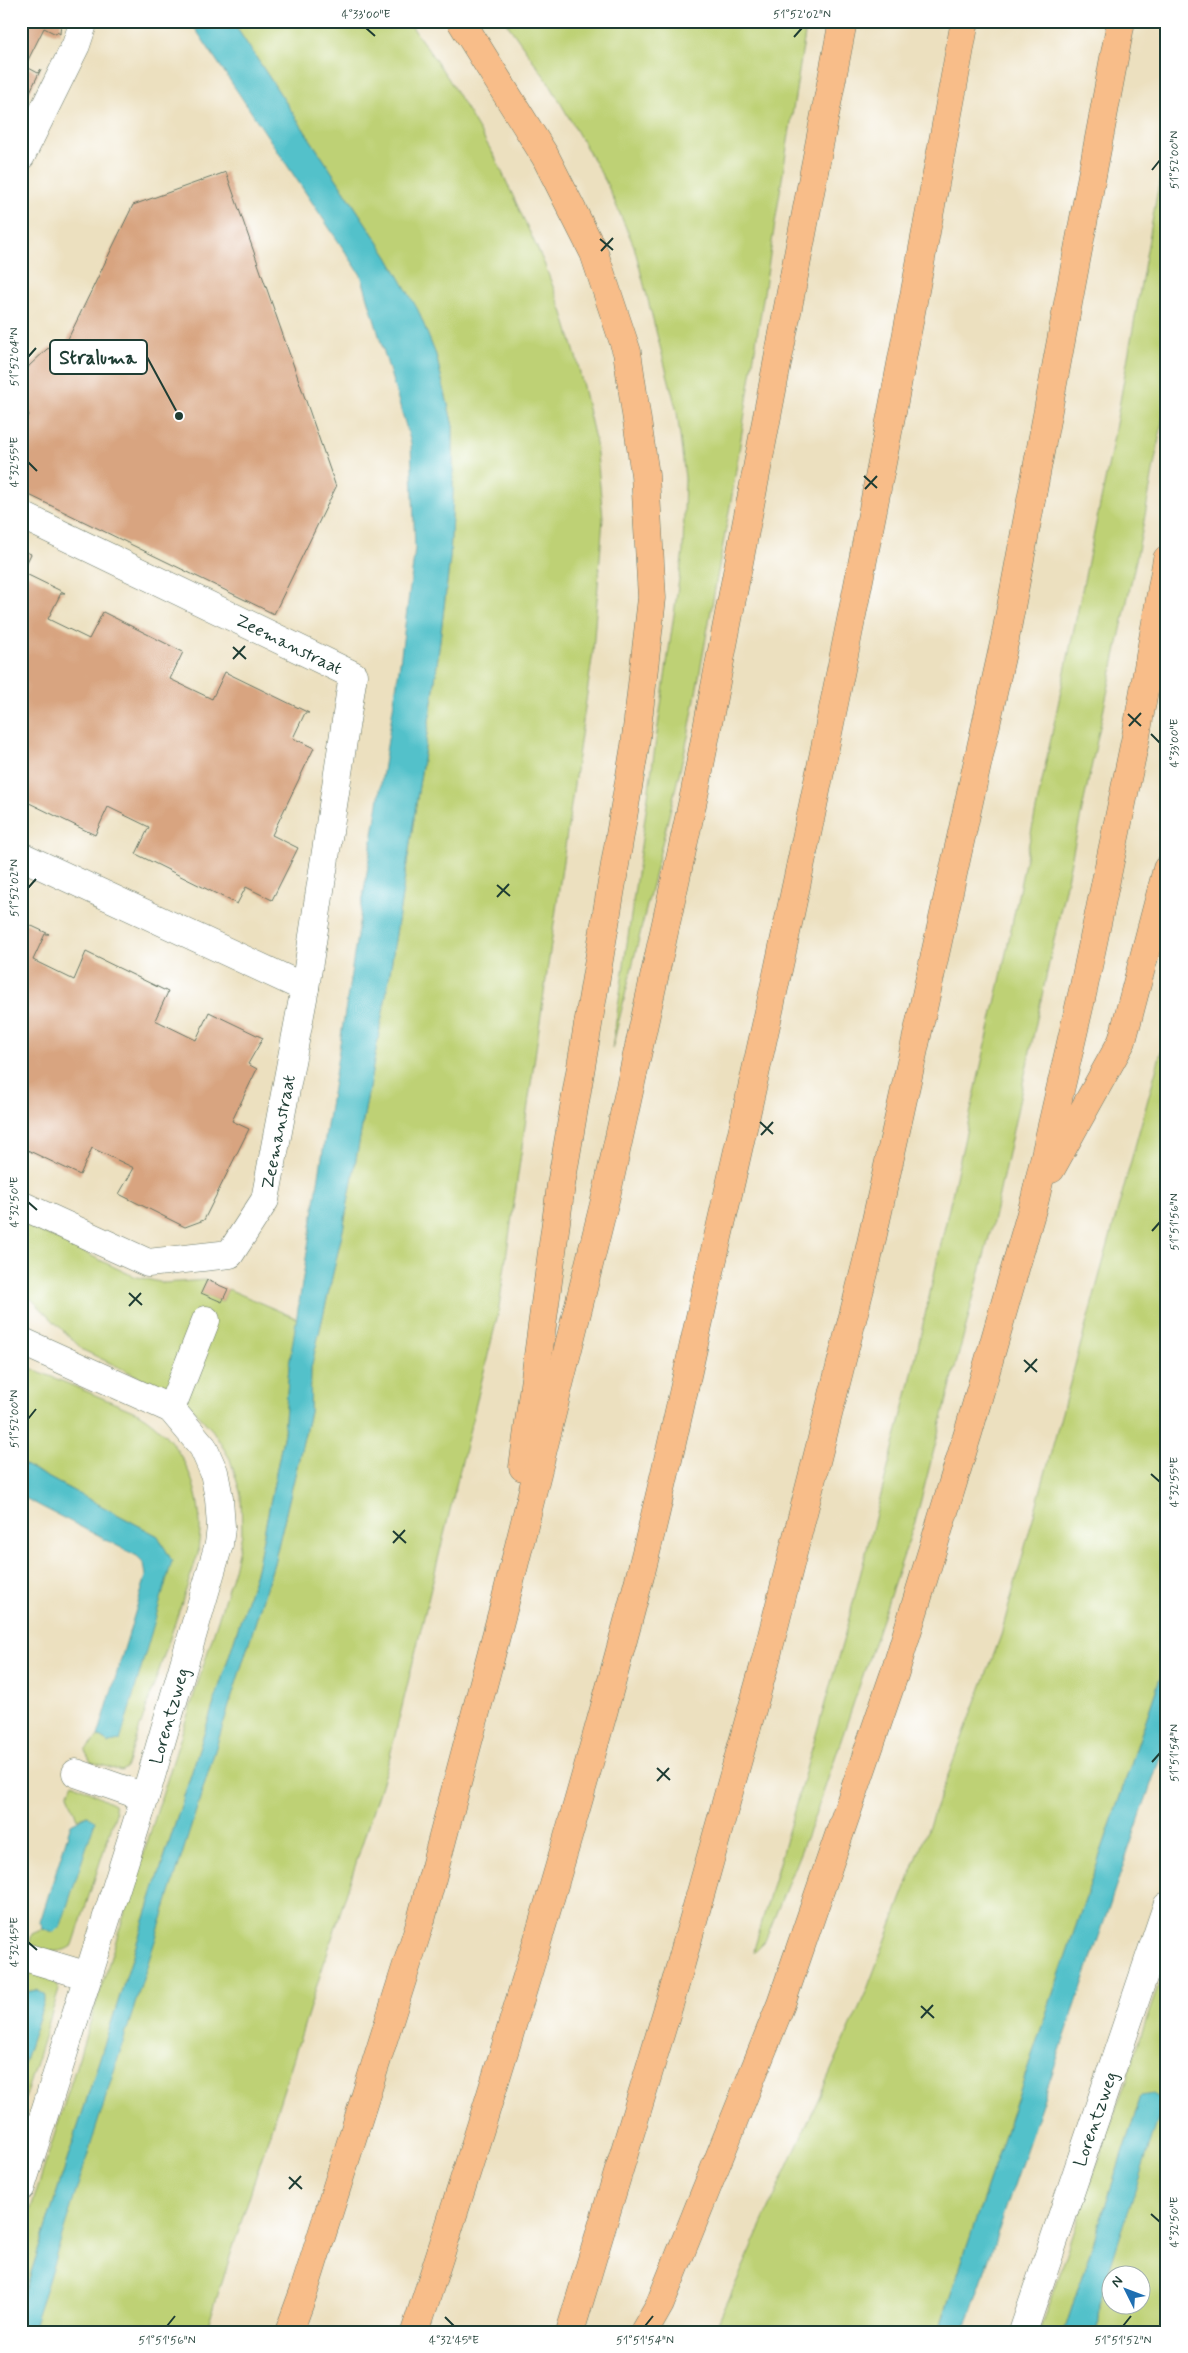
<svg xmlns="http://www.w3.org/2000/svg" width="1188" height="2353" font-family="Mynerve,sans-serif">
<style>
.green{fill:#bed175;stroke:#6e8754;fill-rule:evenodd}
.water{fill:#53c1ca;stroke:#397f7f}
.building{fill:#d8a480}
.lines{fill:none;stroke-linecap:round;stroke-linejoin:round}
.minor-casing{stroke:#677665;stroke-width:29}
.highway-casing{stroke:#677665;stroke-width:29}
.minor{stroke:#fff;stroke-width:28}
.highway{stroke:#f8bd89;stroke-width:28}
.ticks{fill:none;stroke:#1f3d34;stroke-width:2}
.labels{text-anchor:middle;stroke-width:5;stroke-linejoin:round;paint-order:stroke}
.street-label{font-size:18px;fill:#1f3d34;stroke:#fff}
.leader{fill:none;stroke:#1f3d34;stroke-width:2}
.callout-dot{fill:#1f3d34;stroke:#fff;stroke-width:2}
.callout{fill:#fff;stroke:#1f3d34;stroke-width:2}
.callout-label{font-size:19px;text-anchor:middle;font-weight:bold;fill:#1f3d34}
.neatline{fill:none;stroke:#1f3d34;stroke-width:2}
.ticks-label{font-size:12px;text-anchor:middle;fill:#1f3d34}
</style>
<rect width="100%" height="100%" fill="#fff"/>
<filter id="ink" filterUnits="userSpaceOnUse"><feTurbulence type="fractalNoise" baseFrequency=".02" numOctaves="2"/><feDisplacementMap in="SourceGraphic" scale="10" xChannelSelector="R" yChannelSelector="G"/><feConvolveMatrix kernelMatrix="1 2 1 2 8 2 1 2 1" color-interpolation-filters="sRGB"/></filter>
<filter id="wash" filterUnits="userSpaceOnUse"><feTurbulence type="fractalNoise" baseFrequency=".0096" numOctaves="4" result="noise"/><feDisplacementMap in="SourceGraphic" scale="20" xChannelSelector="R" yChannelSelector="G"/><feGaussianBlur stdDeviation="1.12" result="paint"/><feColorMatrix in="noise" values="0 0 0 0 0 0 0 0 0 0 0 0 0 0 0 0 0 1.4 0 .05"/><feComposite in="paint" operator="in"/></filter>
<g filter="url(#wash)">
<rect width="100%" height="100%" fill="#ece0bf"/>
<g class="green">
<path d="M232,21H408L448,78L495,157L544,263L563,313L577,360L596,444L603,518L593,652L498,1314L389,1760L206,2332H31L274,1563L310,1412L311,1368L343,1230L389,979L434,689L450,558L453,492V426L436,355L417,310L388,257Z"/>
<path d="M505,21H807L732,495L688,737L612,1049L683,551L685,478L677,412L634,246L606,182L549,83Z"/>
<path d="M1167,138V394L1142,532L994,1218L916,1519L818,1808L765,1941L753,1953L843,1641L908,1391L1002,972L1111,452Z"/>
<path d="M1167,1030V1658L938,2332H714L866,1992L1000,1638Z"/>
<path d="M21,1222L133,1276L164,1283L207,1280L202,1293L222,1302L228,1289L298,1319L289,1366L284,1433L257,1569L21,2304V2240L234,1569L242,1534L241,1495L230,1459L213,1431L192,1408L166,1390L83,1350L21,1289Z"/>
<path d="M21,1364L138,1413C177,1436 198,1478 200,1523C201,1533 198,1544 198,1554L129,1760L126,1768L121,1771L91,1762L85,1751L98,1736L109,1743L158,1536L21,1463Z"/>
<path d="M73,1783L114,1804L116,1813L73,1945C59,1956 45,1950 29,1945L32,1934L43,1929L54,1932L88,1815L77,1819L68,1794Z"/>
<path d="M1167,1960V2332H1097L1099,2302L1141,2096L1064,2332H1040ZM1110,2276H1140V2306H1110Z"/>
<path d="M21,1968C36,1973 53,1974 59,1990L21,2110V2072L46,1996L37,1990L26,1992L21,1985Z"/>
</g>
<g class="water">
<path d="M190,21H232L388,257L418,310L436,355L453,426V492L450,558L434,689L389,979L343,1230L311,1368L310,1412L274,1563L46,2287L31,2332H21V2304L257,1569L284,1433L289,1366L399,670L415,549L411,443L361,275Z"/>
<path d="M21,1463L158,1536L172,1561L120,1741L109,1743L98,1736L146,1576L144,1563L137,1556L21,1496Z"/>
<path d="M1167,1658V1737L964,2332H938Z"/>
<path d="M88,1815L95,1821L61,1925L54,1932L43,1929L40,1922L71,1824Z"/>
<path d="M37,1990L46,1996L21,2072V2005L26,1992Z"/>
<path d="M1153,2094L1164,2101L1099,2302L1097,2332H1064L1141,2096Z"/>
</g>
<g id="blocks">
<g class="building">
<path d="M21,21H61L60,34L57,32L56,34L44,28L25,66L38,73L41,69L21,110Z"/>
<path d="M226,172L336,487L274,614L21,491V432L29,415L24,405L23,389L25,373L29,366L47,349L66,343L133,205Z"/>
<path d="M21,550L31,554L22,572L65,593H61L48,619L89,639L103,612L183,652L170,679L212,699L225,672L309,713H305L293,738L314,748L272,835L298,848L272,900L246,887L237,904L136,854L149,827L108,807L95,835L21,799V779L27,767L21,765Z"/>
<path d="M21,921L49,934H45L33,960L74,980L86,952L168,992L155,1020L196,1040L209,1012L263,1038L248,1064L257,1069L232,1121L249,1129L204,1220L185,1227L119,1194L134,1168L92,1148L80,1175L21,1147Z"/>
<path d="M207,1280L228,1289L222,1302L201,1293Z"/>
</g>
</g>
</g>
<g filter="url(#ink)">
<use href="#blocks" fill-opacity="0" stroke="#677665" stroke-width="1"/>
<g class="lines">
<g class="minor-casing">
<g id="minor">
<path d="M21,156L76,45L84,21"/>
<path d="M21,515L353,675L305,988L265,1200L230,1254L148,1263L21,1205"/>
<path d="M21,856L305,988"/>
<path d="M21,1341L171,1409L203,1447L214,1472L219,1498L221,1527L219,1544L145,1797L21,2187"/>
<path d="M171,1409L206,1320"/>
<path d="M76,1773L145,1797"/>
<path d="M25,1957L88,1976"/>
<path d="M1023,2332L1167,1906"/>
</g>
</g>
<g class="highway-casing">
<g id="highway">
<path d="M461,21L545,156L594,253L627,352L645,475L652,598L635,746L561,1185L523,1467"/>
<path d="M1051,1169L1122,1041L1167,869"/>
<path d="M289,2332L304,2291L421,1920L505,1602L607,1192L695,791L843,21"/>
<path d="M415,2332C497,2082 573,1831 640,1576C668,1468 690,1359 715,1250C810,843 890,433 965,21"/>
<path d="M570,2332L675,1985L765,1663L867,1261L1005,639L1121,21"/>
<path d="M644,2332L660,2304L781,2004L895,1672L969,1430L1035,1199L1084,986L1136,736L1167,559"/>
</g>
</g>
<use href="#minor" class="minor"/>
<use href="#highway" class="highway"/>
</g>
</g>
<path class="ticks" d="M366,28L375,36M794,37L802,28M1152,170L1160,160M600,239L613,250M601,251L613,238M28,357L36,348M28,462L37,471M864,476L877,488M865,489L877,476M233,647L246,659M233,659L245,646M1128,714L1141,726M1129,726L1141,713M1151,734L1160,743M497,885L510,896M28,888L36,879M497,897L509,884M760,1122L773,1134M761,1135L773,1122M28,1202L37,1210M1152,1231L1160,1222M129,1293L142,1305M129,1306L141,1293M1024,1360L1037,1372M1025,1372L1037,1359M28,1419L36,1409M1151,1474L1160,1482M393,1531L406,1543M393,1543L405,1530M1152,1762L1160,1753M657,1768L670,1780M657,1781L669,1768M28,1942L37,1950M921,2006L934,2018M921,2018L933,2005M289,2177L302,2189M289,2189L301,2176M1151,2214L1160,2222M445,2317L454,2326M167,2326L175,2316M645,2326L653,2316M1123,2326L1131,2316"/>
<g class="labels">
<g class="street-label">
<text transform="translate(289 644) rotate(26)" y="6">Zeemanstraat</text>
<text transform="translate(278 1132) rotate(-79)" y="6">Zeemanstraat</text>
<text transform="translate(169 1716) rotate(-74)" y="6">Lorentzweg</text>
<text transform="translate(1095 2119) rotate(-71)" y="6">Lorentzweg</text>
</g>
</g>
<path class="leader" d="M179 416L147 357"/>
<circle class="callout-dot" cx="179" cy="416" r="5"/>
<rect class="callout" x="50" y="340" width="97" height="34" rx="5"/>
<g class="callout-label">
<text x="98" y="364">Straluma</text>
</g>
<rect width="1188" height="2353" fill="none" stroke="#fff" stroke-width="55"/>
<g transform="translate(1126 2290) rotate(312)"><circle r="24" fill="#ffffff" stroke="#a5b1ae"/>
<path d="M0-4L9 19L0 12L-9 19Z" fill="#1f6fb2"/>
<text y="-8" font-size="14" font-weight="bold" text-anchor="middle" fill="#1f3d34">N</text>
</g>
<rect x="28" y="28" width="1132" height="2298" class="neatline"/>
<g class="ticks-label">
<text x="366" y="18">4°33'00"E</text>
<text x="802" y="18">51°52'02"N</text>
<text transform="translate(1174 160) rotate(-90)" y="4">51°52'00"N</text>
<text transform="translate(14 357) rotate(-90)" y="4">51°52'04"N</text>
<text transform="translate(14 462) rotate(-90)" y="4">4°32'55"E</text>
<text transform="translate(1174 743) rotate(-90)" y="4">4°33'00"E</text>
<text transform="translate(14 888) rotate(-90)" y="4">51°52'02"N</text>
<text transform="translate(14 1202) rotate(-90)" y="4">4°32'50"E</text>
<text transform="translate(1174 1222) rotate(-90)" y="4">51°51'56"N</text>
<text transform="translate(14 1419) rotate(-90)" y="4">51°52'00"N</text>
<text transform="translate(1174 1482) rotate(-90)" y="4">4°32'55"E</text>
<text transform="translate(1174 1753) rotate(-90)" y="4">51°51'54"N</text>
<text transform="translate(14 1942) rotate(-90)" y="4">4°32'45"E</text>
<text transform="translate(1174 2222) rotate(-90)" y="4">4°32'50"E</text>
<text x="167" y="2344">51°51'56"N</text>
<text x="454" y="2344">4°32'45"E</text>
<text x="645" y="2344">51°51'54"N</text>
<text x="1123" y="2344">51°51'52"N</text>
</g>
</svg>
